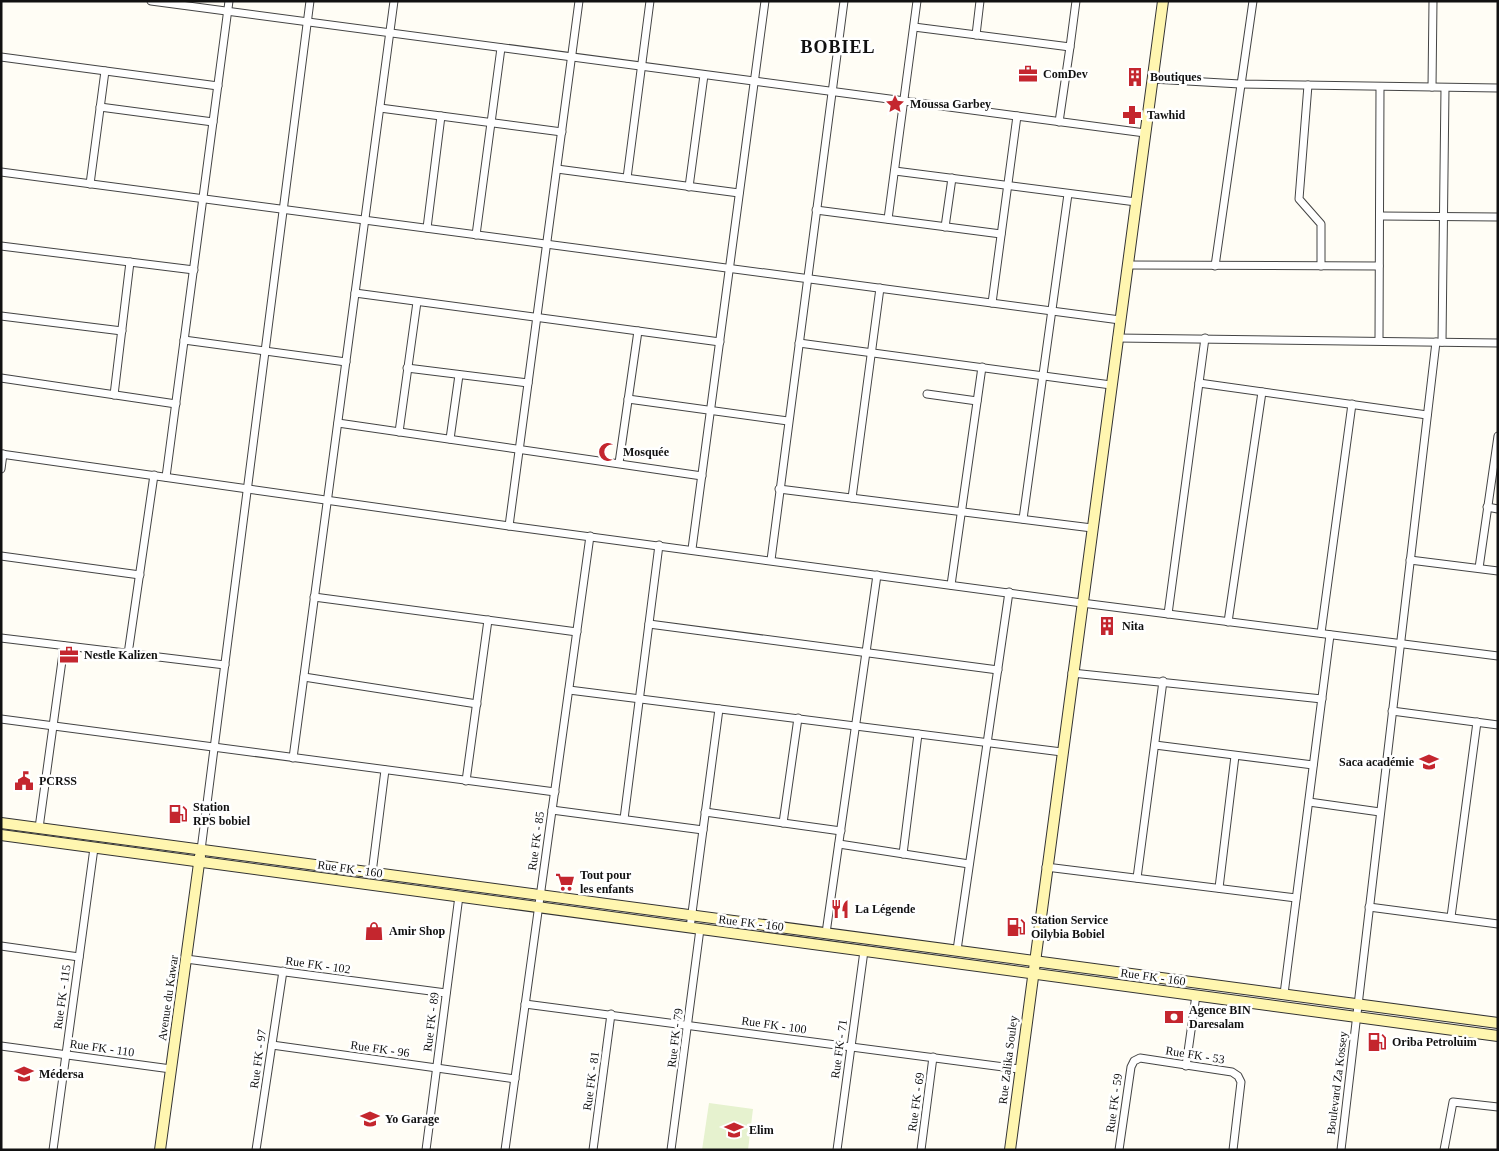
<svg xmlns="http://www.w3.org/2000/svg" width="1499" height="1151" font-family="Georgia,serif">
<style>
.pitch{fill:#e6f2cf}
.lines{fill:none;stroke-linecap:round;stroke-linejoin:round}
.street-casing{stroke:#444;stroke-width:9}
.secondary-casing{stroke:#333;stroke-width:12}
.street{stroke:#fff;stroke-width:7}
.secondary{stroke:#fff6b0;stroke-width:10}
.labels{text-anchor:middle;stroke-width:5;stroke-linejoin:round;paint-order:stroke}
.poi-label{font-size:12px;font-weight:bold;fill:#111;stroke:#fff;text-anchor:start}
.street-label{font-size:12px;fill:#111;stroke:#fff}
.district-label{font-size:18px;font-weight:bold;letter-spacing:1px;fill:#111;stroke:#fff}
</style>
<rect width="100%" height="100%" fill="#fffdf5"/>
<path class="pitch" d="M709,1103L753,1109L748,1150H702Z"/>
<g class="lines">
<g class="street-casing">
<g id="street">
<path d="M151,1L1145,133"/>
<path d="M914,27L1070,47L1076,1"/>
<path d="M976,35L980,1"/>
<path d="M1,57L218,86"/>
<path d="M1152,79L1240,84L1498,88"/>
<path d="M1308,85L1299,199L1321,224V266"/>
<path d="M1432,87L1433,1"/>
<path d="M100,107L213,122"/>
<path d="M380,108L562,132"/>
<path d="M1059,122L1070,47"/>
<path d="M557,169L739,193"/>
<path d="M895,171L1136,202"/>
<path d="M1,172L1120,320"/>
<path d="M627,178L650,1"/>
<path d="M90,184L105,71"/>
<path d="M689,187L704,75"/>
<path d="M816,210L1001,234"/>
<path d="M1381,216L1498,217"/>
<path d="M888,219L917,1"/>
<path d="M945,227L952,178"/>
<path d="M427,228L441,116"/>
<path d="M476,235L501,48"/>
<path d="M1,246L194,270"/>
<path d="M1127,265L1379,266"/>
<path d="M1215,266L1253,1"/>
<path d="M355,293L720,342"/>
<path d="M992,303L1017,116"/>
<path d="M1,316L122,331"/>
<path d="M1117,338L1498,343"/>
<path d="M184,340L346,362"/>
<path d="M1379,340L1380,87"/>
<path d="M1442,342L1445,88"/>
<path d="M799,343L1111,385"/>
<path d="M407,368L528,383"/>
<path d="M1,378L176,404"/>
<path d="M1199,383L1427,415"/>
<path d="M927,394L977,401"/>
<path d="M114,395L130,262"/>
<path d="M628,399L788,421"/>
<path d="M338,423L702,476"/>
<path d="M399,432L417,302"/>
<path d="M450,439L459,375"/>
<path d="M1,454L509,526L1082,603L1498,656"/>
<path d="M619,463L638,331"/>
<path d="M1,469L3,454"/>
<path d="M166,477L229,1"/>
<path d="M779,489L1092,528"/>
<path d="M852,498L880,288"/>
<path d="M1487,507L1498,509"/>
<path d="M1023,519L1068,194"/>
<path d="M509,526L579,1"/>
<path d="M692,549L765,1"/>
<path d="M1,556L140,575"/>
<path d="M771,560L844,1"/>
<path d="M1410,560L1498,571"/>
<path d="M1479,568L1498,436"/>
<path d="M951,585L982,367"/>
<path d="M314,597L577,632"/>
<path d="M1168,614L1205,338"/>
<path d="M1228,622L1262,392"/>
<path d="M649,624L998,670"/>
<path d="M1321,633L1352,404"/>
<path d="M1,638L225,665"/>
<path d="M128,654L154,475"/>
<path d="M1072,673L1322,699"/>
<path d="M304,677L477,704"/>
<path d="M569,690L1062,752"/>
<path d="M1392,711L1498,725"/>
<path d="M1,719L555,792"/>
<path d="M1155,745L1313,765"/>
<path d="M293,758L394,1"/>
<path d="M466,781L488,620"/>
<path d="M1309,802L1380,812"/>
<path d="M552,810L703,830"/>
<path d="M705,812L841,831"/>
<path d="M624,819L659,545"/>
<path d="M783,823L798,718"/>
<path d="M39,828L64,646"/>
<path d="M839,844L969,864"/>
<path d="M201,850L310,1"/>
<path d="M903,854L918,734"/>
<path d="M1046,867L1296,898"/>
<path d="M372,873L385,770"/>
<path d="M1137,878L1163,681"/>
<path d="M1219,888L1235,756"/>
<path d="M1369,907L1498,924"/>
<path d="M1451,917L1477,722"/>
<path d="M690,928L719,709"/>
<path d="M826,933L877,575"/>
<path d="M1,946L79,957"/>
<path d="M957,950L1009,592"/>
<path d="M186,959L446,993"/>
<path d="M1284,994L1330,635"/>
<path d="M525,1004L1019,1069"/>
<path d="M272,1045L515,1079"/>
<path d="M1,1046L171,1069"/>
<path d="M1186,1066L1196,995"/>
<path d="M53,1150L94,848"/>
<path d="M256,1150L283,971"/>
<path d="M426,1150L459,896"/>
<path d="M505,1150L590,536"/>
<path d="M593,1150L611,1014"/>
<path d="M671,1150L700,929"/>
<path d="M837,1150L864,951"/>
<path d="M921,1150L933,1057"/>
<path d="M1119,1150L1131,1067L1134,1061L1140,1058L1232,1072L1238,1076L1241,1082L1233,1150"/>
<path d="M1341,1150L1436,342"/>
<path d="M1444,1150L1453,1102L1498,1107"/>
</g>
</g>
<g class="secondary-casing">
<g id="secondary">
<path d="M1,823L1498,1023"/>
<path d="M1,835L1498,1036"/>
<path d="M160,1150L200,856"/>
<path d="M1010,1150L1163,1"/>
</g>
</g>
<use href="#street" class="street"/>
<use href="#secondary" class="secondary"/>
</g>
<defs>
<g id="office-bare" transform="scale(1.5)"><path d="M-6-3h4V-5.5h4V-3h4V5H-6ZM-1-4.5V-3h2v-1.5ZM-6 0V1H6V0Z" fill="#c4262e" stroke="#fff" stroke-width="2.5" paint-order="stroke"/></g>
<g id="building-bare" transform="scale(1.5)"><path d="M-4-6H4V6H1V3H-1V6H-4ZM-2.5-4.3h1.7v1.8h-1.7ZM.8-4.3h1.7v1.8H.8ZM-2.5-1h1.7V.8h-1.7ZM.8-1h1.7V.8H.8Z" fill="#c4262e" stroke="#fff" stroke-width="2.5" paint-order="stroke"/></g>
<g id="sight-bare" transform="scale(1.5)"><path d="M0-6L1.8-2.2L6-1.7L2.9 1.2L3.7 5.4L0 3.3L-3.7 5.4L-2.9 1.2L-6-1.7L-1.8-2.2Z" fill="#c4262e" stroke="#fff" stroke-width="2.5" paint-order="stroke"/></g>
<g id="pharmacy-bare" transform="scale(1.5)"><path d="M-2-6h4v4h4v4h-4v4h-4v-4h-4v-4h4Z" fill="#c4262e" stroke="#fff" stroke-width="2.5" paint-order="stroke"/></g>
<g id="mosque-bare" transform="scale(1.5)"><path d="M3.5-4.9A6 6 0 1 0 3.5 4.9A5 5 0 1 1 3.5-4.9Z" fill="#c4262e" stroke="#fff" stroke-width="2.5" paint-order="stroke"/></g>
<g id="school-bare" transform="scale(1.5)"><path d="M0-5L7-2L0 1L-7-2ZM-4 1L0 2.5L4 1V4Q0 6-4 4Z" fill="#c4262e" stroke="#fff" stroke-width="2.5" paint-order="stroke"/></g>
<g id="civic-bare" transform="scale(1.5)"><path d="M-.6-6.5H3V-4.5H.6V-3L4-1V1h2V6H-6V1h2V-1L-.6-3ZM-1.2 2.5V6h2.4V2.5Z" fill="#c4262e" stroke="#fff" stroke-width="2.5" paint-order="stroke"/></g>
<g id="fuel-bare" transform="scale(1.5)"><path d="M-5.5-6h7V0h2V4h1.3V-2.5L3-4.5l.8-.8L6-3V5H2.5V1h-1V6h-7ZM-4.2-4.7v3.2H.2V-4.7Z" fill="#c4262e" stroke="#fff" stroke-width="2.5" paint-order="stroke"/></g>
<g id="supermarket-bare" transform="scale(1.5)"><path d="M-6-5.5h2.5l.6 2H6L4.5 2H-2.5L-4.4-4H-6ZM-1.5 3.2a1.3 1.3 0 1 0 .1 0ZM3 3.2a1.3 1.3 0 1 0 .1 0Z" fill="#c4262e" stroke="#fff" stroke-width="2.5" paint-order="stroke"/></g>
<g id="restaurant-bare" transform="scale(1.5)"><path d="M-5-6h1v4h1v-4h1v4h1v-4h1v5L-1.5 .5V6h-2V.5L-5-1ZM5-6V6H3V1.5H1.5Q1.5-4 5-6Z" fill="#c4262e" stroke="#fff" stroke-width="2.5" paint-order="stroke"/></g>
<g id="shop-bare" transform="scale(1.5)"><path d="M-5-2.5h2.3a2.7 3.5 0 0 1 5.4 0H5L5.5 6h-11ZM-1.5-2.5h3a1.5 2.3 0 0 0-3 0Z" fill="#c4262e" stroke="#fff" stroke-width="2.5" paint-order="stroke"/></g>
<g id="bank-bare" transform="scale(1.5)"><path d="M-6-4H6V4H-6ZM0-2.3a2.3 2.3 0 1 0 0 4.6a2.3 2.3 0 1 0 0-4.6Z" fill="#c4262e" stroke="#fff" stroke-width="2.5" paint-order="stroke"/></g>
</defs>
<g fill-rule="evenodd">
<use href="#office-bare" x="1028" y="74"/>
<use href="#building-bare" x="1135" y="77"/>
<use href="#sight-bare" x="895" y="104"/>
<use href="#pharmacy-bare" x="1132" y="115"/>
<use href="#mosque-bare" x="608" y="452"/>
<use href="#building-bare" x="1107" y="626"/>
<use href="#office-bare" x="69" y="655"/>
<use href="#school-bare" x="1429" y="762"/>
<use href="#civic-bare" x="24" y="781"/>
<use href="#fuel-bare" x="178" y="814"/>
<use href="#supermarket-bare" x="565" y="882"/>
<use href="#restaurant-bare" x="840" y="909"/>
<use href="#fuel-bare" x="1016" y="927"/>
<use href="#shop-bare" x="374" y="931"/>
<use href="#bank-bare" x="1174" y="1017"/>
<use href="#fuel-bare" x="1377" y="1042"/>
<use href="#school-bare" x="24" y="1074"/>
<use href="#school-bare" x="370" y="1119"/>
<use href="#school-bare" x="734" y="1130"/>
</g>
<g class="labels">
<g class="poi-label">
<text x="1043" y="78">ComDev</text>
<text x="1150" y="81">Boutiques</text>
<text x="910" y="108">Moussa Garbey</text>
<text x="1147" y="119">Tawhid</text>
<text x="623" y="456">Mosquée</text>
<text x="1122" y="630">Nita</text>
<text x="84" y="659">Nestle Kalizen</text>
<text x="1414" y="766" text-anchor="end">Saca académie</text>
<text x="39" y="785">PCRSS</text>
<text x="193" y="811">Station<tspan x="193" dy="14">RPS bobiel</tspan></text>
<text x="580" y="879">Tout pour<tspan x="580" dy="14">les enfants</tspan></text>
<text x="855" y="913">La Légende</text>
<text x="1031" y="924">Station Service<tspan x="1031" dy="14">Oilybia Bobiel</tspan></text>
<text x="389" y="935">Amir Shop</text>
<text x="1189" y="1014">Agence BIN<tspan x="1189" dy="14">Daresalam</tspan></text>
<text x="1392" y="1046">Oriba Petroluim</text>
<text x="39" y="1078">Médersa</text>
<text x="385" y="1123">Yo Garage</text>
<text x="749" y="1134">Elim</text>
</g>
<g class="street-label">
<text transform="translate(536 841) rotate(-82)" y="4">Rue FK - 85</text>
<text transform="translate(350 869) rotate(8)" y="4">Rue FK - 160</text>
<text transform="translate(751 923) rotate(7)" y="4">Rue FK - 160</text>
<text transform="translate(318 965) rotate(8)" y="4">Rue FK - 102</text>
<text transform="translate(1153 977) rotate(8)" y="4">Rue FK - 160</text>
<text transform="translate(62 997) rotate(-82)" y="4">Rue FK - 115</text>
<text transform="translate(168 998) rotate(-82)" y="4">Avenue du Kawar</text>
<text transform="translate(431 1022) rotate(-83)" y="4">Rue FK - 89</text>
<text transform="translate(774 1025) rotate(8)" y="4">Rue FK - 100</text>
<text transform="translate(675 1038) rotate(-83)" y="4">Rue FK - 79</text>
<text transform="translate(102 1048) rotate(8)" y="4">Rue FK - 110</text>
<text transform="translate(380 1049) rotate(8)" y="4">Rue FK - 96</text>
<text transform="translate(839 1049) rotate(-82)" y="4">Rue FK - 71</text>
<text transform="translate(1195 1055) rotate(9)" y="4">Rue FK - 53</text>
<text transform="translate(258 1059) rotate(-82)" y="4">Rue FK - 97</text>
<text transform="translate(1008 1060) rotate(-83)" y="4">Rue Zalika Souley</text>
<text transform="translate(591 1081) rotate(-82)" y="4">Rue FK - 81</text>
<text transform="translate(1337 1083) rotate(-83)" y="4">Boulevard Za Kossey</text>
<text transform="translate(916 1102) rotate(-82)" y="4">Rue FK - 69</text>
<text transform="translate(1114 1103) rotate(-82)" y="4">Rue FK - 59</text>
</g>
<g class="district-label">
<text x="838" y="53">BOBIEL</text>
</g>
</g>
<rect width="1499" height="1151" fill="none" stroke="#111111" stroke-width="5"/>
</svg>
